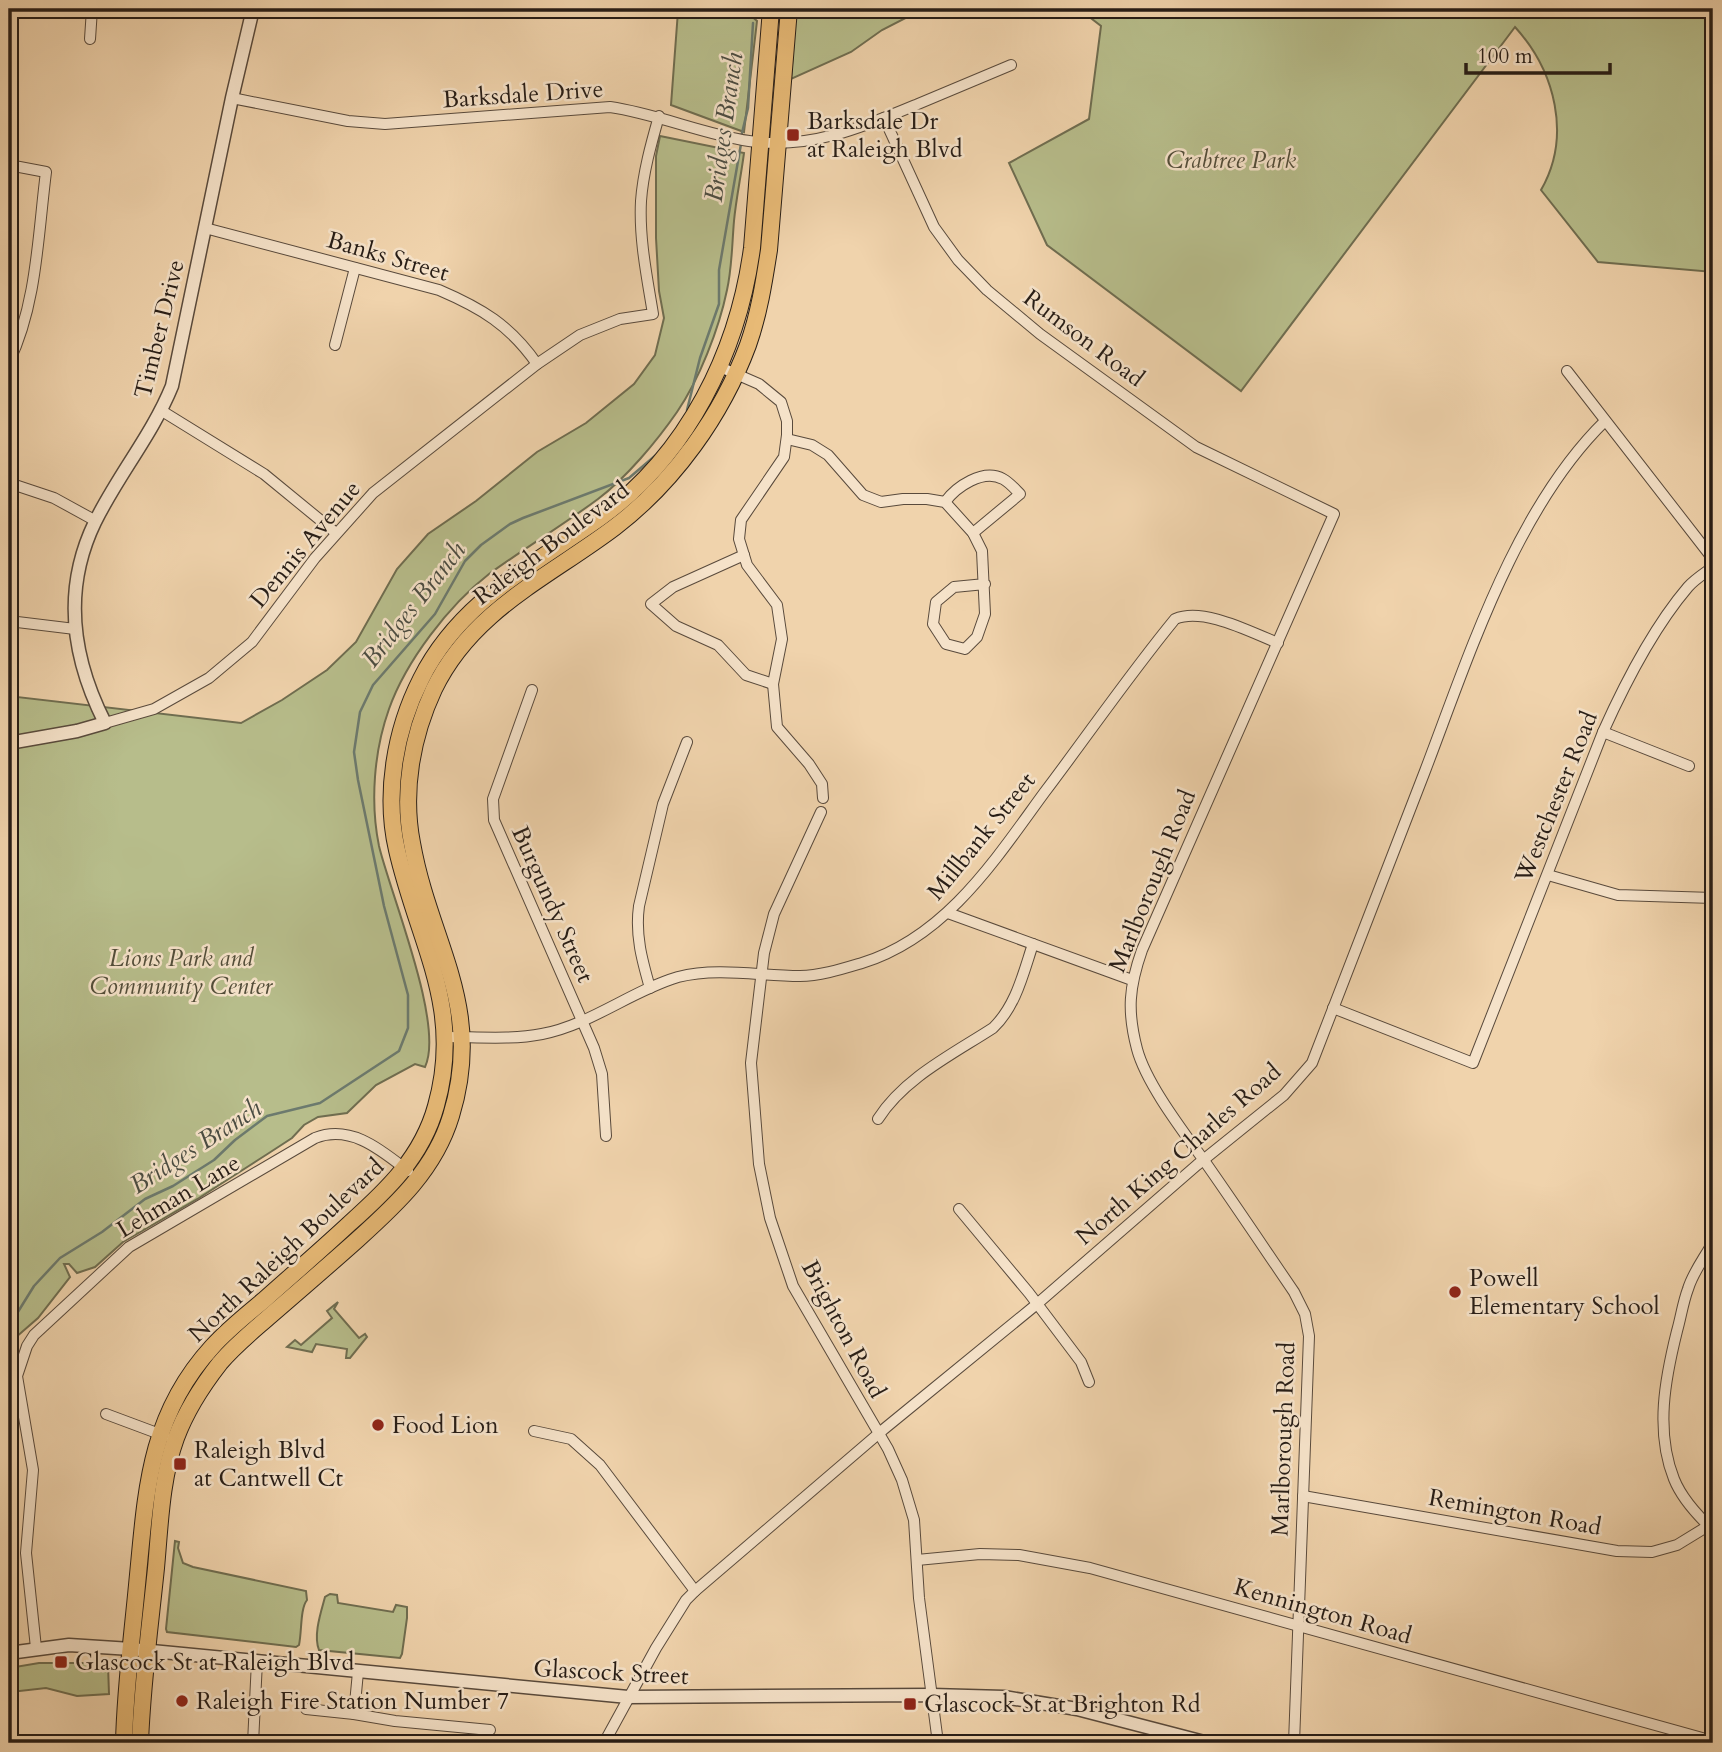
<svg xmlns="http://www.w3.org/2000/svg" width="1722" height="1752" font-family="Cardo,serif">
<style>
.green{fill:#b7bd8b;stroke:#6f6d50;stroke-width:2}
.lines{fill:none;stroke-linecap:round;stroke-linejoin:round}
.stream{stroke:#6c7a6e;stroke-width:2.5}
.minor-casing{stroke:#594a3c;stroke-width:12}
.tertiary-casing{stroke:#594a3c;stroke-width:15}
.primary-casing{stroke:#271d16;stroke-width:18}
.minor{stroke:#f5e2c9;stroke-width:10}
.tertiary{stroke:#f5e2c9;stroke-width:12}
.primary{stroke:#e8ba76;stroke-width:16}
.poi-dot{fill:#8f2418;stroke:#f5e2c9;stroke-width:2.5}
.labels{text-anchor:middle;stroke-width:5;stroke-linejoin:round;paint-order:stroke}
.street-label{font-size:24px;fill:#271d16;stroke:#f5e2c9}
.poi-label{font-size:24px;fill:#271d16;stroke:#f5e2c9;text-anchor:start}
.park-label{font-size:24px;font-style:italic;fill:#524d39;stroke:#f5e2c9}
.water-label{font-size:26px;font-style:italic;fill:#4a4c42;stroke:#f5e2c9}
</style>
<rect width="100%" height="100%" fill="#f0d3ac"/>
<filter id="stains"><feTurbulence type="fractalNoise" baseFrequency=".00286" numOctaves="4"/><feColorMatrix values="0 0 0 0 .2 0 0 0 0 .09 0 0 0 0 .02 0 0 0 .5 -.17"/></filter>
<radialGradient id="worn" r=".72"><stop offset=".6" stop-color="#630" stop-opacity="0"/><stop offset="1" stop-color="#630" stop-opacity=".3"/></radialGradient>
<g class="green">
<path d="M796,9H923L882,30L851,52L791,79Z"/>
<path d="M1079,9H1713V272L1598,262L1541,190C1572,136 1555,71 1515,27L1241,391L1047,245L1009,163L1089,119L1101,26Z"/>
<path d="M678,11L749,14L757,21L744,132L671,105Z"/>
<path d="M660,136L744,153C741,176 736,199 734,221C732,244 732,268 727,290C719,329 699,380 677,412C657,441 626,478 598,499C563,525 525,548 489,574C449,605 406,661 389,709C374,751 370,802 379,846C390,893 445,1025 425,1067L415,1064L376,1085L347,1113L318,1117L304,1125L292,1138L269,1153L199,1198L123,1242L95,1267L77,1273L69,1264H64L70,1277L38,1318L15,1338L9,1354V1298L16,1282L18,1260L9,1259V696L241,723L282,700L327,670L356,642L397,569L428,534L476,501L537,452L586,423L634,384L655,355L664,318L659,291L656,238V156Z"/>
<path d="M338,1302L334,1309L359,1338L365,1334L367,1337L350,1358H346L347,1349L316,1344L312,1352L287,1347L295,1340L301,1345L332,1318L327,1311Z"/>
<path d="M175,1541L179,1542L178,1548L183,1563L193,1567L306,1591L307,1600C300,1609 302,1631 299,1645L296,1647L167,1632L166,1629Z"/>
<path d="M330,1594L337,1595L338,1603L393,1612L396,1605L407,1607V1618L402,1654L400,1658L319,1650C313,1635 321,1612 325,1597Z"/>
<path d="M39,1663H97L108,1665L109,1694L77,1696L46,1688L11,1692L9,1689V1668Z"/>
</g>
<g class="lines">
<g class="stream">
<path d="M741,137L748,108L753,23"/>
<path d="M687,410L700,358L719,304V270L741,144"/>
<path d="M9,1320L16,1315L34,1286L60,1258L102,1232L145,1199L173,1186L214,1160L235,1140L267,1116L320,1103L399,1051L408,1028V995L384,906L358,780L354,752L360,712L373,685L435,614L465,561L481,545L510,524L523,518L629,478L656,455"/>
</g>
<g class="minor-casing">
<g id="minor">
<path d="M90,39L92,9"/>
<path d="M232,98L348,121L385,124L610,107C658,114 702,134 749,141C810,150 863,127 918,104C949,91 980,78 1011,65"/>
<path d="M884,118L934,227L958,260L987,290L1040,334L1196,447L1334,514L1142,950C1129,987 1127,1011 1137,1049C1146,1083 1182,1130 1203,1159C1234,1203 1264,1248 1294,1292L1305,1314L1309,1336L1294,1743"/>
<path d="M9,165L46,172C38,234 37,304 9,362"/>
<path d="M205,228L439,290C481,308 510,325 537,364"/>
<path d="M335,345L355,268"/>
<path d="M720,367L759,384L781,402L787,421V435L784,457L741,520L739,539L747,565L777,605L782,639L773,684L777,727L809,764L822,784L823,798"/>
<path d="M1567,371L1713,559"/>
<path d="M162,411L264,474L336,533"/>
<path d="M787,439L812,445L828,455L863,495L881,502L903,499H927L945,502L973,533L982,551L985,614L977,637L965,649L946,644L933,624L936,602L954,587L985,584"/>
<path d="M9,483L54,498L96,521"/>
<path d="M945,502C956,487 983,468 1003,479C1009,482 1015,489 1020,494L973,533"/>
<path d="M744,555L673,587L651,604L676,626L718,645L746,675L773,684"/>
<path d="M9,621L75,629"/>
<path d="M532,690L493,799L494,820L594,1048L602,1074L606,1136"/>
<path d="M105,723L154,709L209,678L252,642L315,558L373,493L537,364L580,335L620,319L653,314C647,277 639,239 641,201C643,173 651,144 659,116"/>
<path d="M1603,732L1689,766"/>
<path d="M821,812L774,914L764,953L751,1063L759,1164L770,1218L793,1286L888,1449L902,1480L914,1520L919,1598L938,1743"/>
<path d="M1548,875L1618,895L1713,898"/>
<path d="M948,913L1132,980"/>
<path d="M650,988C642,960 635,935 639,906L663,804L687,742"/>
<path d="M1333,1008L1473,1063L1603,732C1625,683 1653,628 1688,587C1695,579 1705,573 1713,567"/>
<path d="M1712,1028L1713,1035"/>
<path d="M446,1037C477,1037 512,1040 542,1034C590,1025 631,991 678,977C718,967 760,976 800,976C820,976 842,969 862,963C946,937 995,860 1044,793C1088,735 1129,675 1175,619C1204,607 1250,632 1278,643"/>
<path d="M878,1119C904,1078 953,1054 993,1028C1016,1006 1023,974 1033,944"/>
<path d="M959,1209L1029,1293L1081,1362L1089,1382"/>
<path d="M106,1414L165,1436"/>
<path d="M534,1431L571,1439L600,1465L695,1591"/>
<path d="M1303,1496L1617,1551L1652,1552L1677,1545L1713,1523"/>
<path d="M1713,1530C1698,1516 1682,1499 1674,1479C1655,1431 1665,1379 1677,1331C1681,1317 1683,1302 1688,1289C1693,1272 1705,1257 1713,1242"/>
<path d="M917,1560L980,1554L1019,1555L1090,1568L1713,1741"/>
<path d="M36,1648L26,1553L33,1470L17,1376L27,1346L34,1335L129,1247L315,1138C351,1124 381,1150 408,1171"/>
<path d="M358,1672L354,1714L395,1721L490,1730"/>
<path d="M306,1709L354,1714"/>
<path d="M253,1743L257,1661"/>
<path d="M604,1743L656,1648L686,1600L695,1591L884,1429L1037,1304L1197,1165L1284,1095L1312,1063C1349,965 1388,869 1425,771C1469,656 1515,509 1605,421"/>
</g>
</g>
<g class="tertiary-casing">
<g id="tertiary">
<path d="M9,743L77,731L105,723C72,658 62,590 95,522C118,475 152,435 172,386L232,98L253,9"/>
<path d="M9,1653L69,1645L131,1649L628,1697L932,1695L1004,1697L1077,1709L1208,1743"/>
</g>
</g>
<g class="primary-casing">
<g id="primary">
<path d="M124,1743C125,1691 132,1638 137,1585C146,1496 147,1418 212,1347C227,1330 246,1315 264,1300C292,1275 321,1250 349,1224C387,1190 422,1157 436,1106C464,1007 418,943 397,850C384,794 395,730 421,679C460,601 534,565 601,517C688,454 738,352 752,248L771,9"/>
<path d="M140,1743C142,1685 150,1626 156,1568C160,1525 161,1479 176,1438C186,1411 202,1386 220,1363C235,1345 254,1330 271,1315C300,1290 329,1265 357,1240C397,1204 435,1169 451,1116C485,1005 430,945 412,843C402,791 412,736 434,689C472,610 549,577 615,527C674,482 722,415 748,345C759,314 764,282 769,250L789,9"/>
</g>
</g>
<use href="#minor" class="minor"/>
<use href="#tertiary" class="tertiary"/>
<use href="#primary" class="primary"/>
</g>
<g class="poi-dot">
<rect x="786" y="128" width="14" height="14" rx="3.5"/>
<circle cx="1455" cy="1292" r="7"/>
<circle cx="378" cy="1425" r="7"/>
<rect x="173" y="1457" width="14" height="14" rx="3.5"/>
<rect x="54" y="1655" width="14" height="14" rx="3.5"/>
<circle cx="182" cy="1701" r="7"/>
<rect x="903" y="1697" width="14" height="14" rx="3.5"/>
</g>
<g class="labels">
<g class="street-label">
<text transform="translate(523 94) rotate(-4)" y="8">Barksdale Drive</text>
<text transform="translate(388 256) rotate(16)" y="8">Banks Street</text>
<text transform="translate(159 329) rotate(-76)" y="8">Timber Drive</text>
<text transform="translate(1084 338) rotate(37)" y="8">Rumson Road</text>
<text transform="translate(551 543) rotate(-37)" y="8">Raleigh Boulevard</text>
<text transform="translate(305 544) rotate(-50)" y="8">Dennis Avenue</text>
<text transform="translate(1556 797) rotate(-68)" y="8">Westchester Road</text>
<text transform="translate(981 836) rotate(-51)" y="8">Millbank Street</text>
<text transform="translate(1152 881) rotate(-68)" y="8">Marlborough Road</text>
<text transform="translate(553 904) rotate(66)" y="8">Burgundy Street</text>
<text transform="translate(1178 1154) rotate(-41)" y="8">North King Charles Road</text>
<text transform="translate(178 1196) rotate(-31)" y="8">Lehman Lane</text>
<text transform="translate(286 1250) rotate(-43)" y="8">North Raleigh Boulevard</text>
<text transform="translate(844 1329) rotate(62)" y="8">Brighton Road</text>
<text transform="translate(1283 1439) rotate(-88)" y="8">Marlborough Road</text>
<text transform="translate(1515 1512) rotate(10)" y="8">Remington Road</text>
<text transform="translate(1323 1611) rotate(16)" y="8">Kennington Road</text>
<text transform="translate(611 1672) rotate(3)" y="8">Glascock Street</text>
</g>
<g class="poi-label">
<text x="807" y="129">Barksdale Dr<tspan x="807" dy="28">at Raleigh Blvd</tspan></text>
<text x="1469" y="1286">Powell<tspan x="1469" dy="28">Elementary School</tspan></text>
<text x="392" y="1433">Food Lion</text>
<text x="194" y="1458">Raleigh Blvd<tspan x="194" dy="28">at Cantwell Ct</tspan></text>
<text x="75" y="1670">Glascock St at Raleigh Blvd</text>
<text x="196" y="1709">Raleigh Fire Station Number 7</text>
<text x="924" y="1712">Glascock St at Brighton Rd</text>
</g>
<g class="park-label">
<text x="1231" y="168">Crabtree Park</text>
<text x="181" y="966">Lions Park and<tspan x="181" dy="28">Community Center</tspan></text>
</g>
<g class="water-label">
<text transform="translate(723 127) rotate(-82)" y="9">Bridges Branch</text>
<text transform="translate(413 604) rotate(-52)" y="9">Bridges Branch</text>
<text transform="translate(195 1146) rotate(-33)" y="9">Bridges Branch</text>
</g>
</g>
<rect width="1722" height="1752" fill="none" stroke="#f0d3ac" stroke-width="35"/>
<rect x="10" y="10" width="1701" height="1731" fill="none" stroke="#271d16" stroke-width="3.5"/>
<rect x="18" y="18" width="1687" height="1717" fill="none" stroke="#271d16" stroke-width="2"/>
<path d="M1466 63v10h144v-10" fill="none" stroke="#271d16" stroke-width="3.5"/>
<text x="1477" y="63" font-size="21" fill="#271d16" stroke="#f5e2c9" stroke-width="5" paint-order="stroke">100 m</text>
<rect width="100%" height="100%" filter="url(#stains)"/>
<rect width="100%" height="100%" fill="url(#worn)"/>
</svg>
